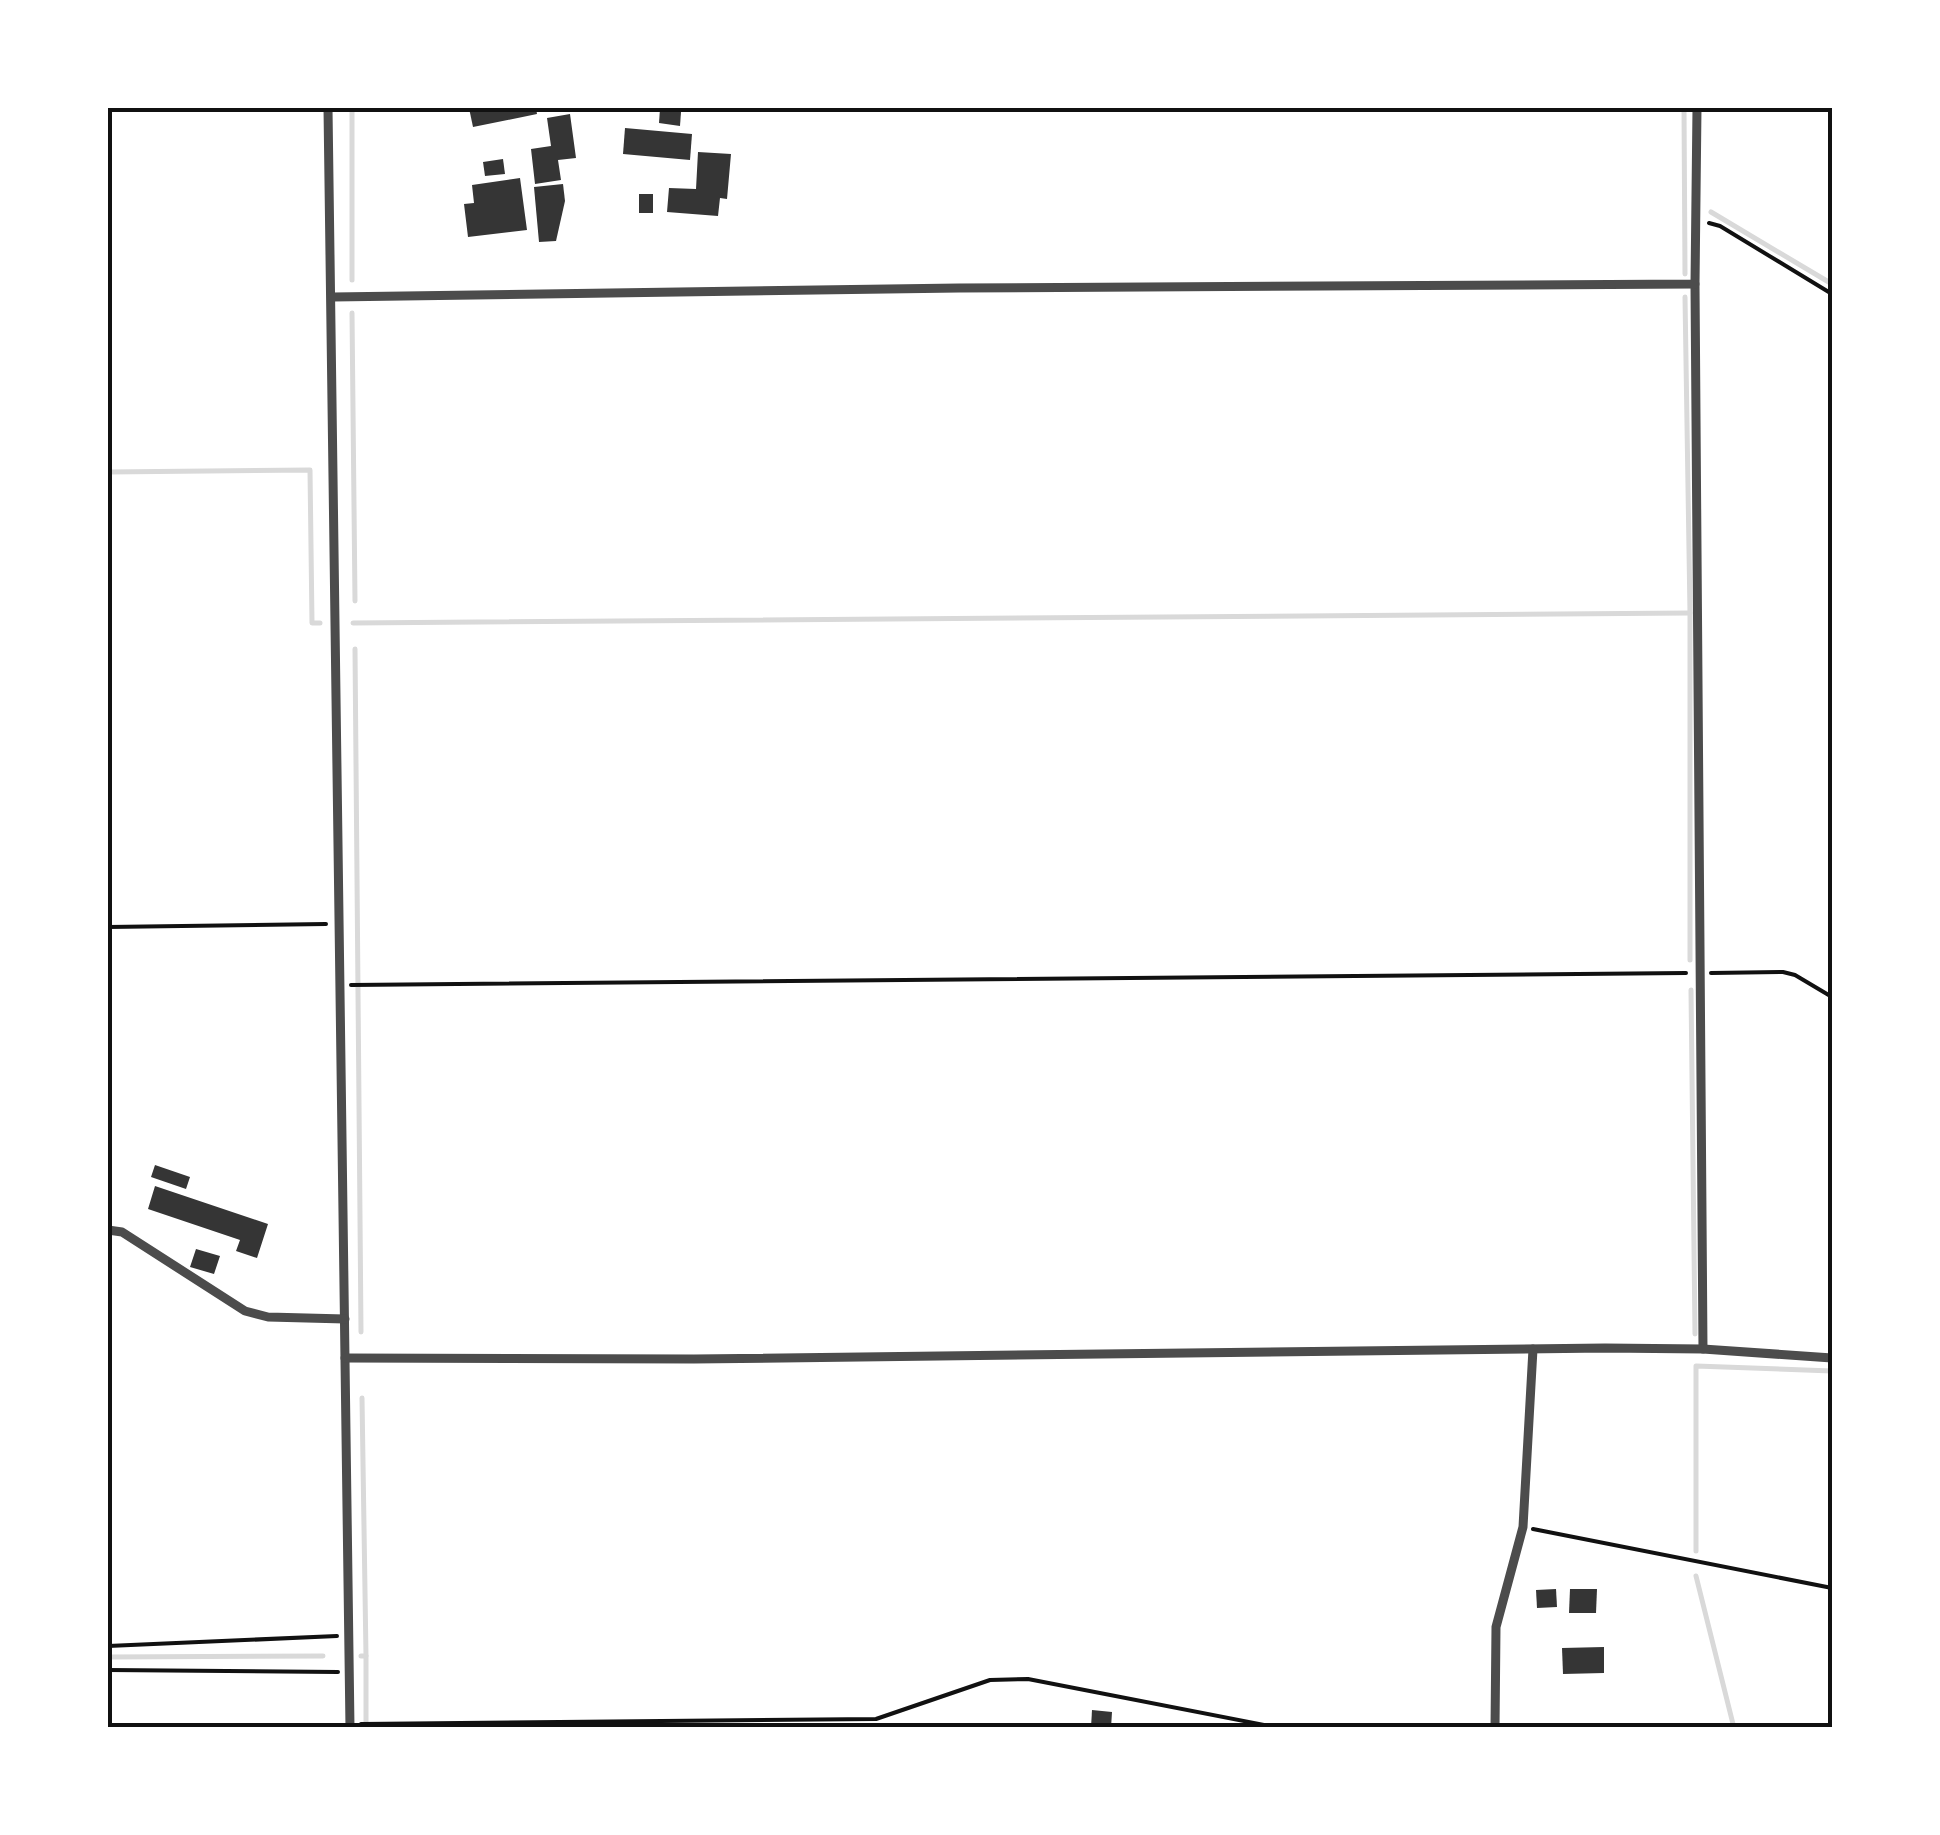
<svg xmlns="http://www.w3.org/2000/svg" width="1940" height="1835" font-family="'Open Sans',sans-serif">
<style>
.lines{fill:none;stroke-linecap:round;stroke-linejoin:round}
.stream{stroke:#d9d9d9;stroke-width:5}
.building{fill:#353535}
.path{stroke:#111;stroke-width:4}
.minor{stroke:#4c4c4c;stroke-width:9}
.neatline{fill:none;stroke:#111;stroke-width:4}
</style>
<rect width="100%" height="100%" fill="#fff"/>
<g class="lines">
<g class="stream">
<path d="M1684,108L1685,274"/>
<path d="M1711,212L1832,284"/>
<path d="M352,280V108"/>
<path d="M1685,297L1690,613V960"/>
<path d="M352,313L355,601"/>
<path d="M108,472L310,470L312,623H320"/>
<path d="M353,623L1690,613"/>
<path d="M355,649L361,1332"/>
<path d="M1691,990L1695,1334"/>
<path d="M362,1398L366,1656"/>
<path d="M1696,1551V1366L1832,1371"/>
<path d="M1696,1576L1734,1728"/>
<path d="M361,1656H366V1728"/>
<path d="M108,1657L323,1656"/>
</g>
</g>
<g class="building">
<path d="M469,108H536L537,114L473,127Z"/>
<path d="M660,109L681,112L680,126L659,123Z"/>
<path d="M570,114L576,158L558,160L561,180L535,184L531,149L551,146L547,118Z"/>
<path d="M625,128L692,134L690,160L623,154Z"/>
<path d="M698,152L731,154L727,199L720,198L718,216L667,212L669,188L696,189Z"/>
<path d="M503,159L505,174L485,176L483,162Z"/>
<path d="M520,178L527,230L468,237L464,204L474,203L472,185Z"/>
<path d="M563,184L565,201L556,241L539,242L534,187Z"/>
<rect x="639" y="194" width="14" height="19"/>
<path d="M155,1165L190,1177L186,1189L151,1177Z"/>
<path d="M155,1186L268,1224L257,1258L236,1251L240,1240L148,1209Z"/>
<path d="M196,1249L220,1256L214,1274L190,1267Z"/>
<path d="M1556,1589L1557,1607L1537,1608L1536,1590Z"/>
<path d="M1570,1589H1597L1596,1613H1569Z"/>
<path d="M1604,1647V1673L1563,1674L1562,1648Z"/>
<path d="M1092,1710L1112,1712L1111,1728H1091Z"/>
</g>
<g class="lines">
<g class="path">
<path d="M1709,223L1720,226L1832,294"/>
<path d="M108,927L326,924"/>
<path d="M1711,973L1783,972L1795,975L1832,997"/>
<path d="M351,985L1686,973"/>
<path d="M1533,1529L1832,1588"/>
<path d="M108,1646L337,1636"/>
<path d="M108,1670L338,1672"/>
<path d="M361,1724L876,1719L990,1680L1028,1679L1280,1728"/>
</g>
<g class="minor">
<path d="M328,108L350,1728"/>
<path d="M1695,284L1703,1349"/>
<path d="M333,297L959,288L1695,284L1697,108"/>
<path d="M108,1230L122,1232L245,1311L268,1317L345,1319"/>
<path d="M345,1358L694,1359L1605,1348L1703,1349L1832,1358"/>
<path d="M1495,1728L1496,1627L1523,1527L1533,1349"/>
</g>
</g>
<rect width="1940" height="1835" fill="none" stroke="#ffffff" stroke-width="220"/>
<rect x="110" y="110" width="1720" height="1615" class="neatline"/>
</svg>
